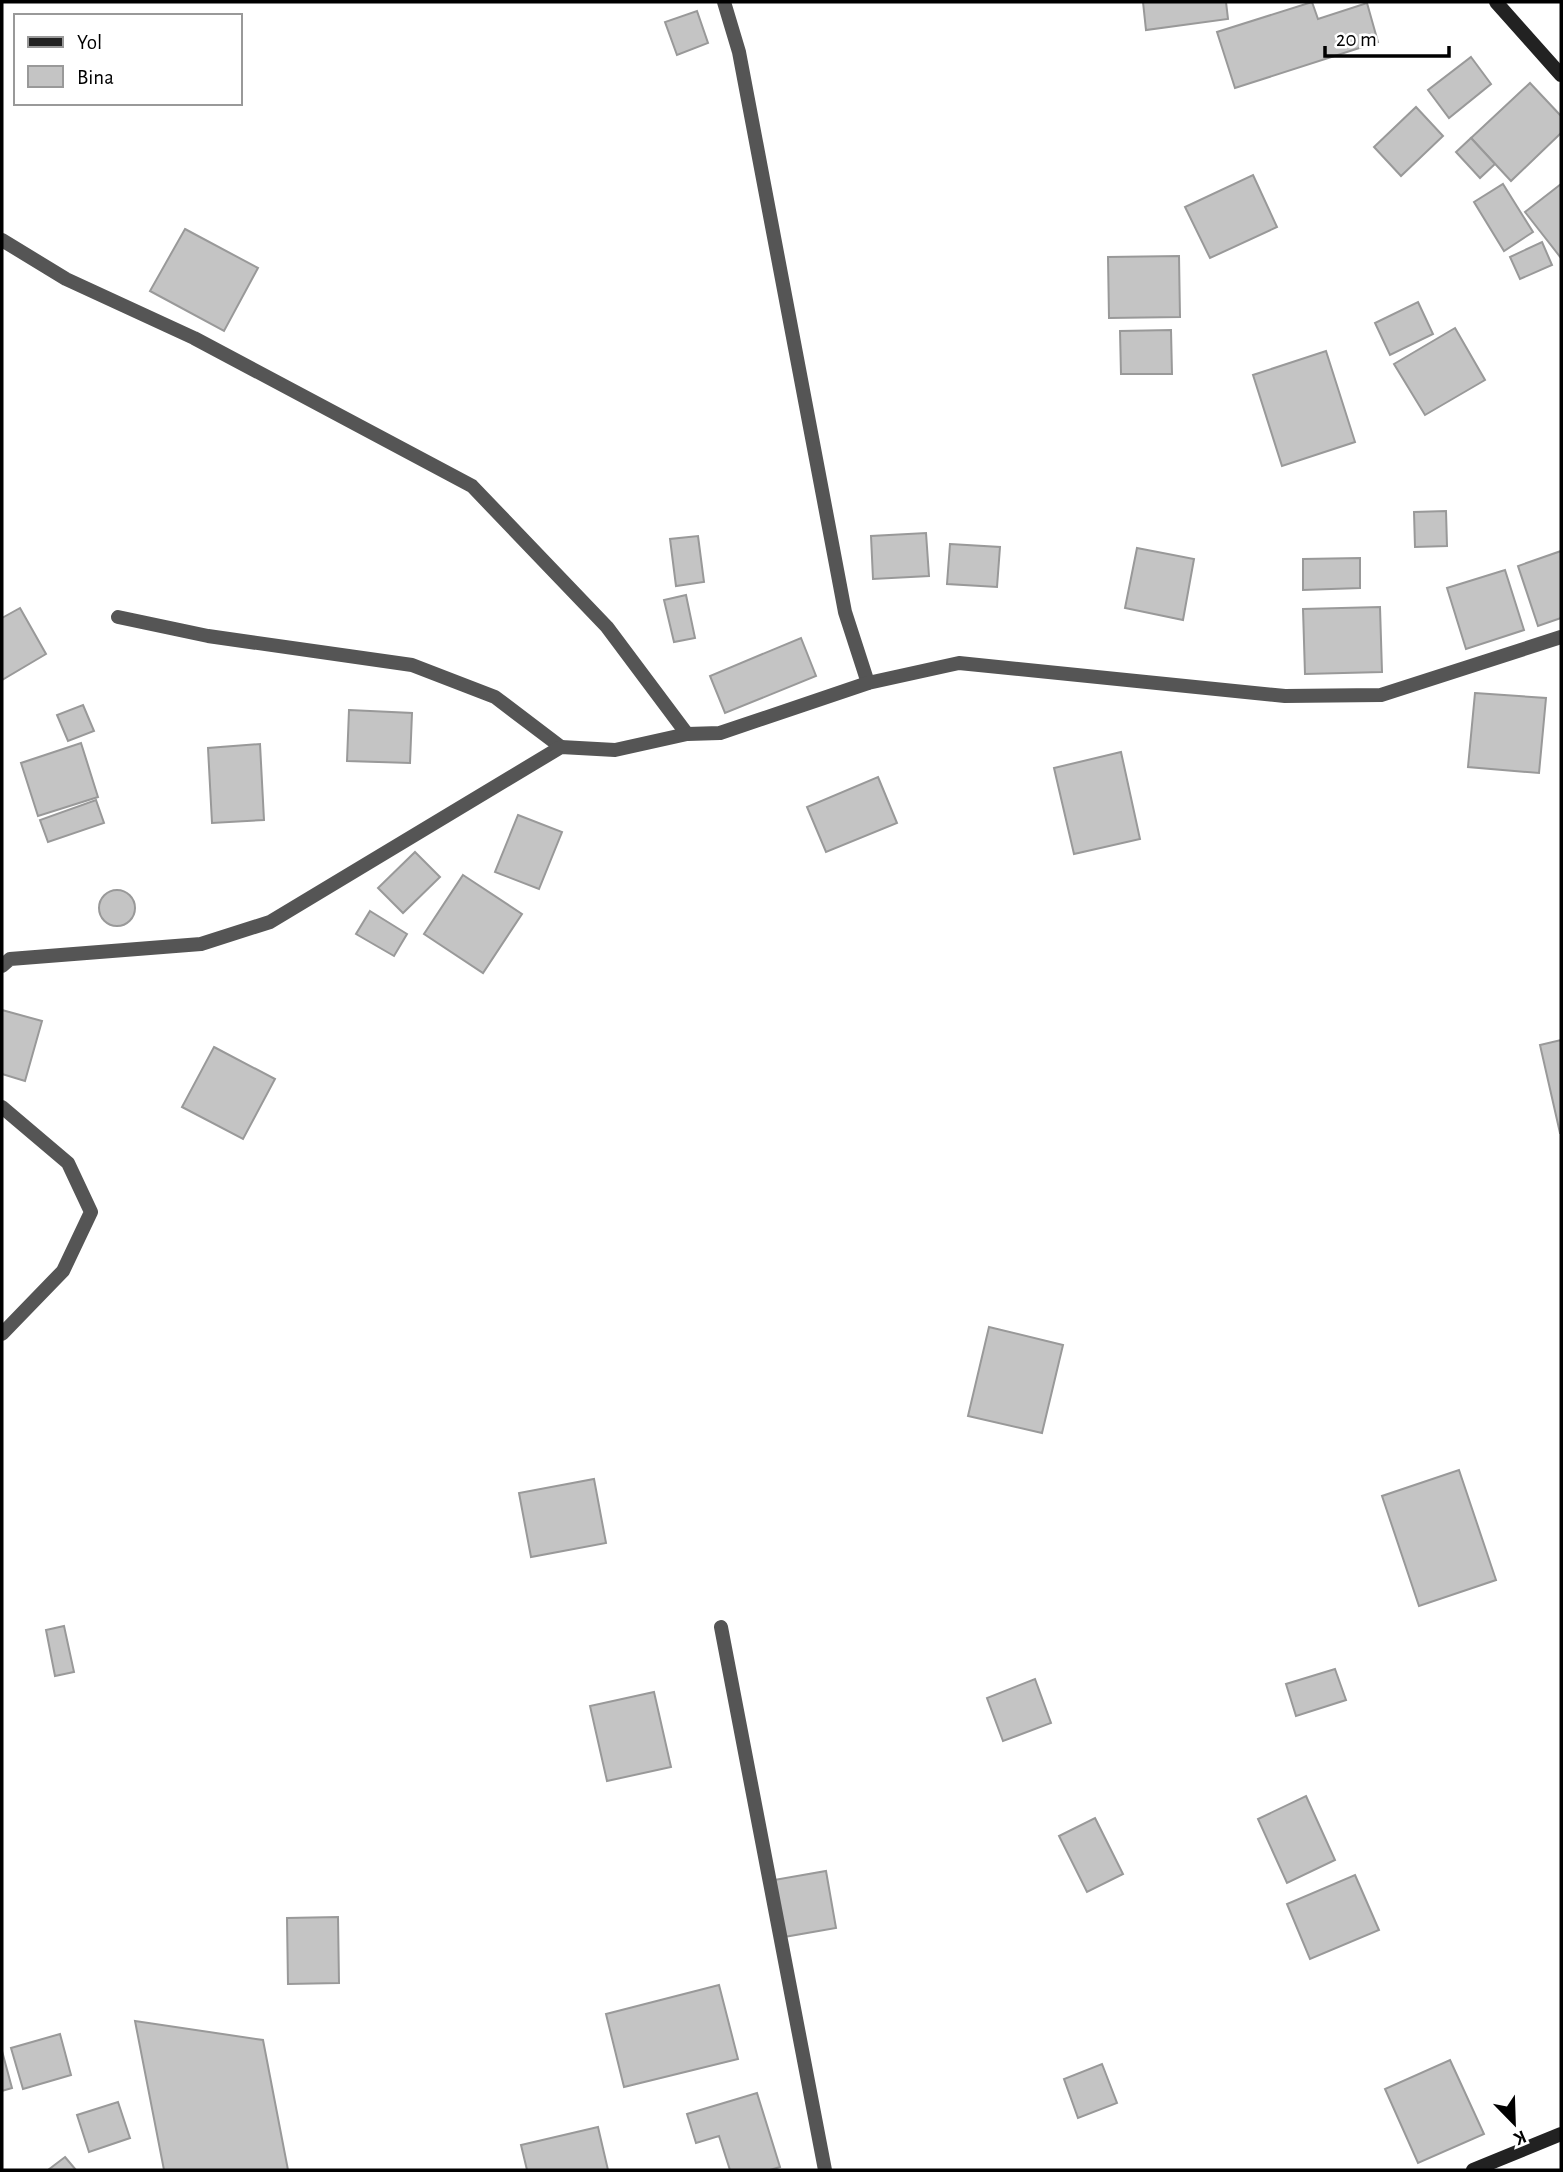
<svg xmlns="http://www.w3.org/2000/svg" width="1563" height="2172" font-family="'Alegreya Sans',sans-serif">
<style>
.building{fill:#c4c4c4;stroke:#999;stroke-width:2}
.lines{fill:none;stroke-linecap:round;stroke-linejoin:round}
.street{stroke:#555;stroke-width:14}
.secondary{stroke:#222;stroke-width:14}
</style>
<rect width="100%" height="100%" fill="#fff"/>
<g class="building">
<path d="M1143,2H1226L1228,19L1146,30Z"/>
<path d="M1312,2L1318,19L1367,3L1378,42L1235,88L1217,32Z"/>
<path d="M697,11L708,43L677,55L665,22Z"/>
<path d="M1471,57L1491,84L1449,118L1428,90Z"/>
<path d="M1530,83L1561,116V133L1511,181L1471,138Z"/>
<path d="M1416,107L1443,136L1401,176L1374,147Z"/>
<path d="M1471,138L1495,164L1480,178L1456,152Z"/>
<path d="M1253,175L1277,227L1210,258L1185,207Z"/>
<path d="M1503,184L1533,232L1504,251L1474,202Z"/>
<path d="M1561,184V258L1525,212Z"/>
<path d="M185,229L258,268L224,331L150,291Z"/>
<path d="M1542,242L1552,265L1520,279L1510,257Z"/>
<path d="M1179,256L1180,317L1109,318L1108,257Z"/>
<path d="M1418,302L1433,334L1390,355L1375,323Z"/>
<path d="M1455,328L1485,380L1425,415L1394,364Z"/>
<path d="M1171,330L1172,374H1121L1120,331Z"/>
<path d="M1326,351L1355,442L1282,466L1253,375Z"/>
<path d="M1446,511L1447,546L1415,547L1414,512Z"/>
<path d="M926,533L929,576L873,579L871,536Z"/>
<path d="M698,536L704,582L676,586L670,539Z"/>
<path d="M950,544L1000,547L997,587L947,584Z"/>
<path d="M1137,548L1194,559L1183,620L1125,608Z"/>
<path d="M1561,551V618L1538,626L1518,566Z"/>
<path d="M1360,558V588L1303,590V559Z"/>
<path d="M1505,570L1524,630L1466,649L1447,588Z"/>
<path d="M686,595L695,638L674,642L664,600Z"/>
<path d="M1380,607L1382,672L1305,674L1303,609Z"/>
<path d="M20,608L46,654L2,680V618Z"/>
<path d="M801,638L816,676L725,713L710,676Z"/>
<path d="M1475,693L1546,698L1539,773L1468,767Z"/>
<path d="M83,705L94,731L68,741L57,715Z"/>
<path d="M349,710L412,713L410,763L347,761Z"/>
<path d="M81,743L98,797L38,816L21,763Z"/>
<path d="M260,744L264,820L212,823L208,748Z"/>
<path d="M1121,752L1140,839L1074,854L1054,768Z"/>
<path d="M878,777L897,823L826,852L807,807Z"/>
<path d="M96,800L104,823L48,842L40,820Z"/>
<path d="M518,815L562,832L539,889L495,872Z"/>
<path d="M415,852L440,877L403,913L378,888Z"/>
<path d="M463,875L522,914L483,973L424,934Z"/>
<circle cx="117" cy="908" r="18"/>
<path d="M370,911L407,934L394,956L356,934Z"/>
<path d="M2,1010L42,1021L25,1081L2,1074Z"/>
<path d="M1561,1040V1133H1560L1540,1045Z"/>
<path d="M214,1047L275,1079L243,1139L182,1107Z"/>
<path d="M989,1327L1063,1345L1042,1433L968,1416Z"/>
<path d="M1459,1470L1496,1580L1419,1606L1382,1496Z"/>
<path d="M594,1479L606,1543L531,1557L519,1493Z"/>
<path d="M64,1626L74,1672L55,1676L46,1630Z"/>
<path d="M1335,1669L1346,1700L1296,1716L1286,1684Z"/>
<path d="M1035,1679L1051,1723L1003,1741L987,1698Z"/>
<path d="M654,1692L671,1767L607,1781L590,1706Z"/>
<path d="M1306,1796L1335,1860L1287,1883L1258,1819Z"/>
<path d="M1095,1818L1123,1874L1087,1892L1059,1836Z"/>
<path d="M826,1871L836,1928L784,1937L774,1880Z"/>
<path d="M1355,1875L1379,1930L1310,1959L1287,1904Z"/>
<path d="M338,1917L339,1983L288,1984L287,1918Z"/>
<path d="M719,1985L738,2059L624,2087L606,2014Z"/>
<path d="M135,2021L263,2040L288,2170H164Z"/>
<path d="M60,2034L71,2075L23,2089L11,2048Z"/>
<path d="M2,2051L12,2088L2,2091Z"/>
<path d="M1450,2060L1484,2134L1418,2163L1385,2089Z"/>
<path d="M1102,2064L1117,2103L1078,2118L1064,2079Z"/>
<path d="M757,2093L780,2167L770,2170H730L719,2136L696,2143L687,2114Z"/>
<path d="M118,2102L130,2138L89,2152L77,2115Z"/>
<path d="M598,2127L608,2170H527L521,2145Z"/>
<path d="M65,2157L76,2170H48Z"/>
</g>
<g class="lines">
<g class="street">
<path d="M724,2L739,52L845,612L868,683"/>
<path d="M2,240L66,279L194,338L472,486L607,627L687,734"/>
<path d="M118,617L208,636L412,665L495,697L561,747"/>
<path d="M2,966L10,959L201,944L270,922L561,747L615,750L687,734L720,733L868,683L959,663L1285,696L1381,695L1561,637"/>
<path d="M2,1107L68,1163L91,1212L63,1271L2,1334"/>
<path d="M721,1627L825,2170"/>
</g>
<g class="secondary">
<path d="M1496,2L1561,75"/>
<path d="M1473,2170L1561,2134"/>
</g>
</g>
<rect width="1563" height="2172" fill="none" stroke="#000000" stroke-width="7"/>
<rect x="14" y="14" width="228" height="91" fill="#ffffff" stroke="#999999" stroke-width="2"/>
<rect x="28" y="37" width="35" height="10" fill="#222222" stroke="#999999" stroke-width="2"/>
<text x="77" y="49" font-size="21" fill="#000000">Yol</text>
<rect x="28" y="66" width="35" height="21" fill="#c4c4c4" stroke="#999999" stroke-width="2"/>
<text x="77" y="84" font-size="21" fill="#000000">Bina</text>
<g transform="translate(1514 2123) rotate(157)" stroke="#ffffff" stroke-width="5" paint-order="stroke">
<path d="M0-5L12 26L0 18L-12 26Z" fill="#000000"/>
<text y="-10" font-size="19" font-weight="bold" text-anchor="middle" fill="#000000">K</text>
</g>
<path d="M1325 46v10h124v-10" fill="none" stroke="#000000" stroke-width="3.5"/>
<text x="1336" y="46" font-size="21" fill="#000000" stroke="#ffffff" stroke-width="5" paint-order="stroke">20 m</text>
</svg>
